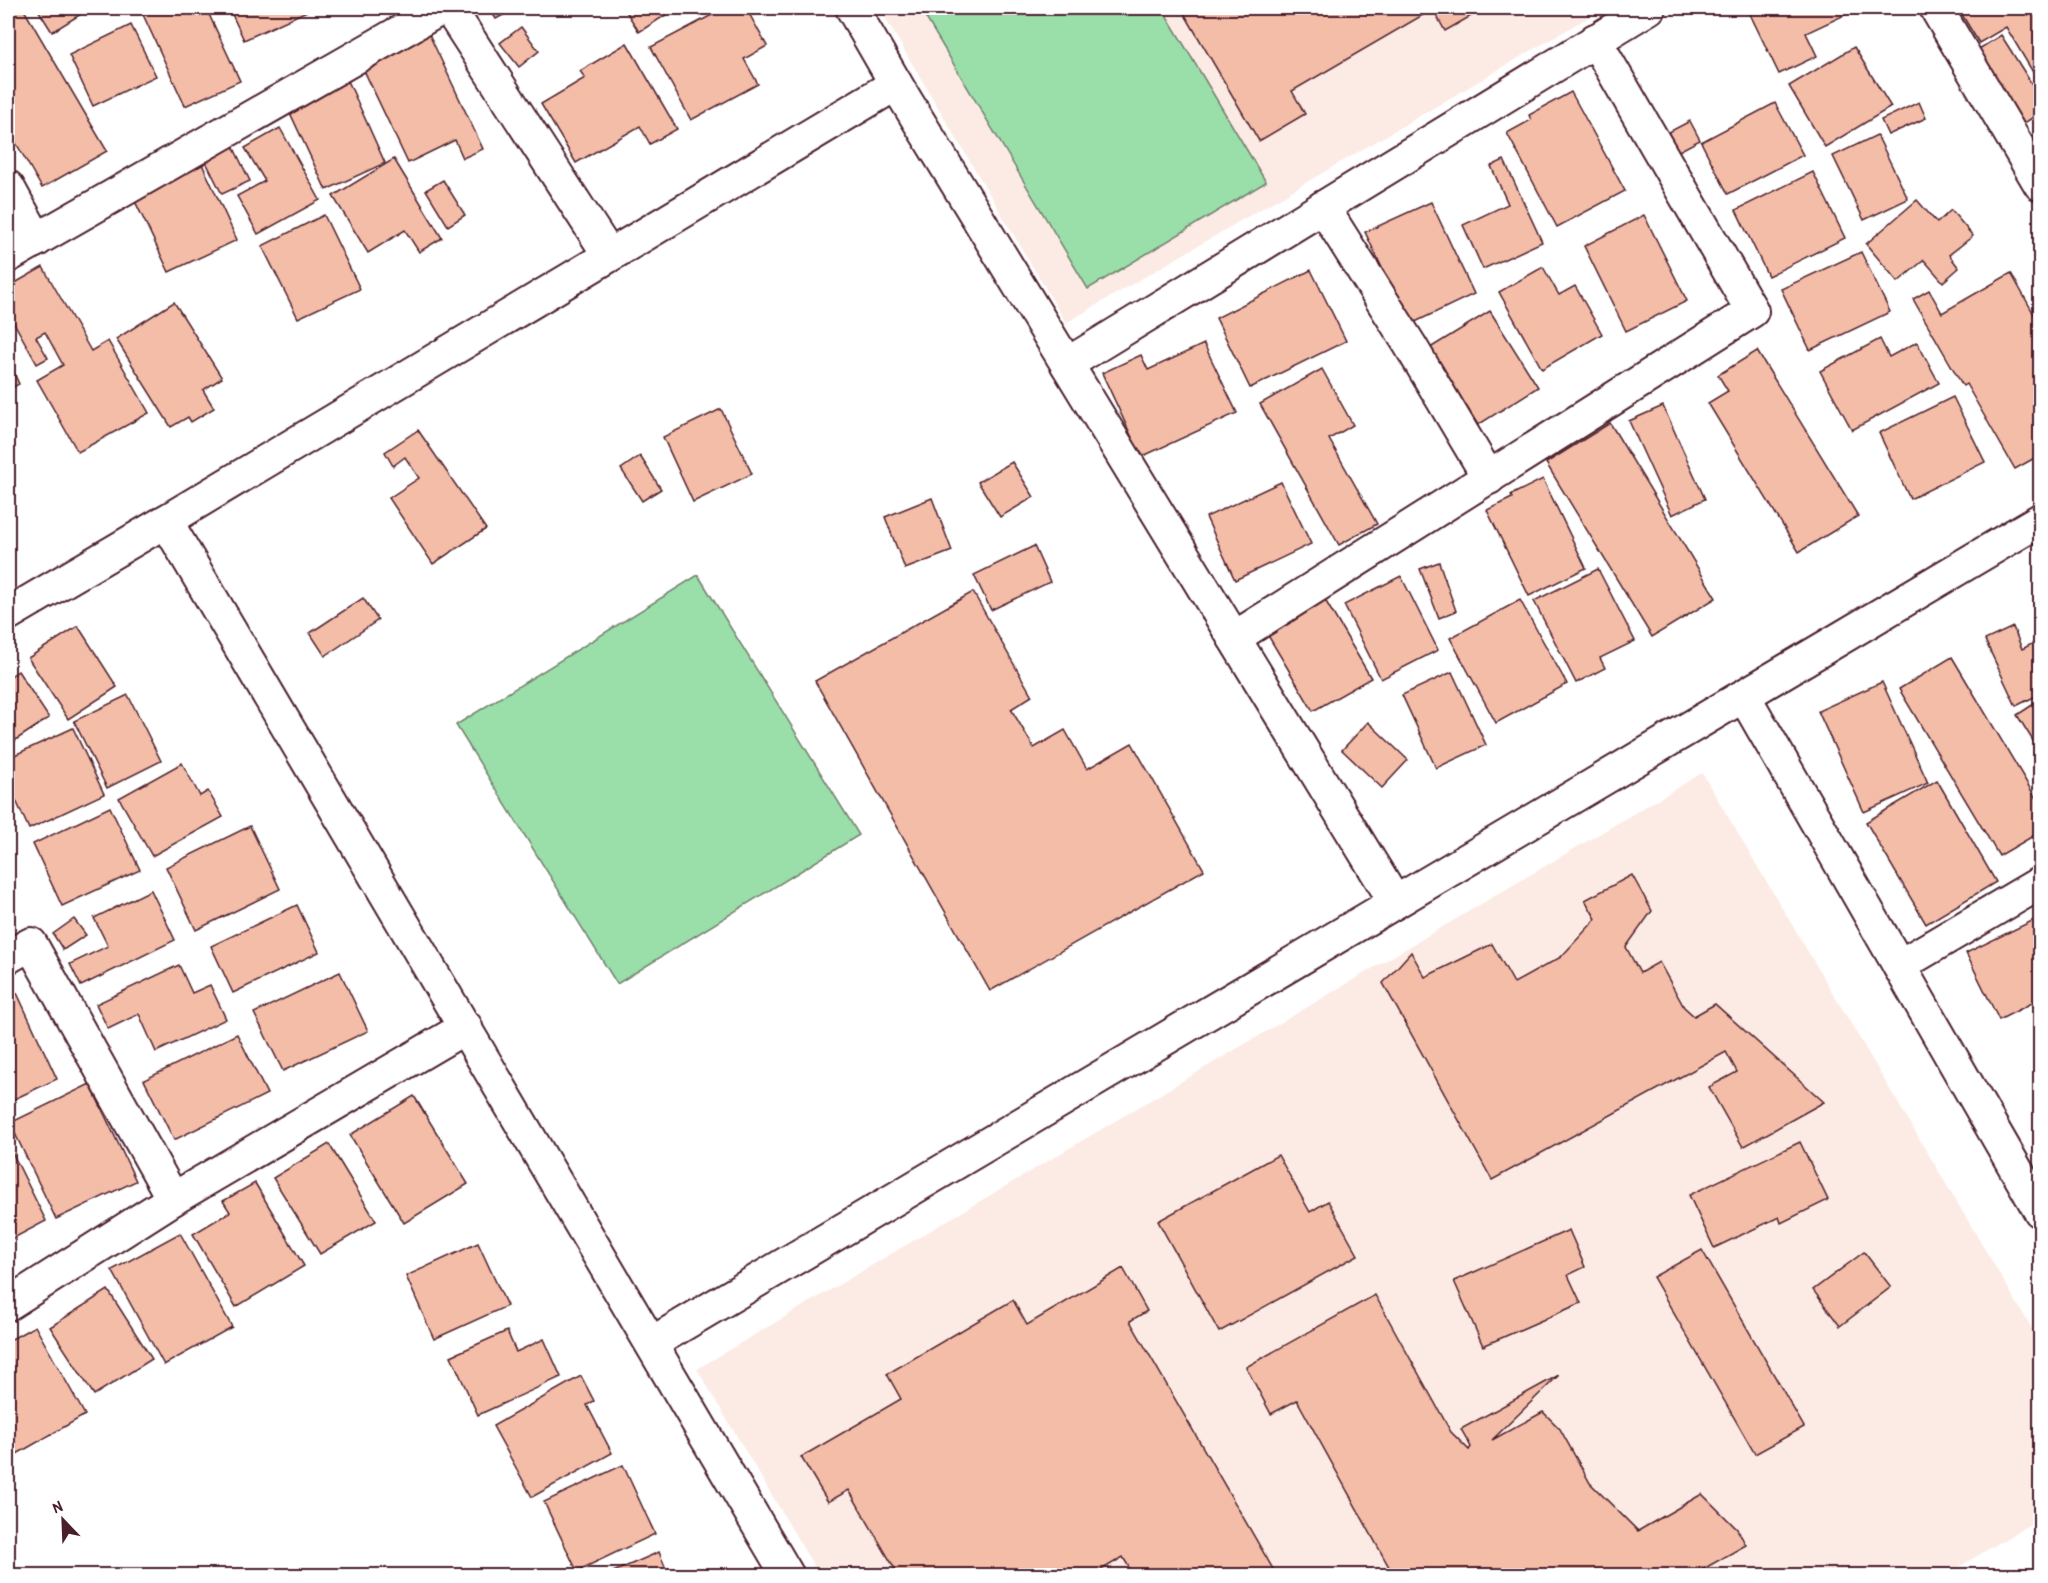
<svg xmlns="http://www.w3.org/2000/svg" width="2048" height="1583" font-family="'Patrick Hand',sans-serif">
<style>
.built{fill:#fcebe5}
.green{fill:#9adeaa;stroke:#727e6a;stroke-width:1.5}
.building{fill:#f4bda8;stroke:#4a1f2b;stroke-width:1.5}
.lines{fill:none;stroke-linecap:round;stroke-linejoin:round}
.minor-casing{stroke:#4a1f2b;stroke-width:36}
.minor{stroke:#fff;stroke-width:32}
</style>
<rect width="100%" height="100%" fill="#fff"/>
<filter id="ink" filterUnits="userSpaceOnUse"><feTurbulence type="fractalNoise" baseFrequency=".0167" numOctaves="2"/><feDisplacementMap in="SourceGraphic" scale="12" xChannelSelector="R" yChannelSelector="G"/><feConvolveMatrix kernelMatrix="1 2 1 2 8 2 1 2 1" color-interpolation-filters="sRGB"/></filter>
<g filter="url(#ink)">
<g class="built">
<path d="M879,8H1604L1066,323Z"/>
<path d="M1702,773L2040,1342V1518L1944,1576L819,1575L697,1369Z"/>
</g>
<g class="green">
<path d="M920,8H1162L1266,182L1088,289Z"/>
<path d="M698,575L859,835L617,984L456,725Z"/>
</g>
<g class="building">
<path d="M8,8H23L107,151L42,188L8,129Z"/>
<path d="M37,8H77L81,14L52,32Z"/>
<path d="M140,8H206L240,81L185,106Z"/>
<path d="M229,8H305L307,11L244,40Z"/>
<path d="M489,8H516L496,19Z"/>
<path d="M624,8H677L639,32Z"/>
<path d="M725,8H746L767,46L744,59L758,84L691,120L651,47Z"/>
<path d="M1181,8H1485L1445,31L1433,9L1292,91L1305,114L1259,141Z"/>
<path d="M1747,8H1846L1849,13L1806,33L1817,56L1779,74Z"/>
<path d="M1958,8H2040V84L2006,27L1979,43Z"/>
<path d="M131,25L156,76L93,106L69,55Z"/>
<path d="M521,27L539,51L519,67L500,43Z"/>
<path d="M428,32L483,149L463,158L455,140L408,163L361,64Z"/>
<path d="M2001,35L2040,97V113L2018,127L1971,54Z"/>
<path d="M627,43L677,129L650,144L640,126L576,163L541,104L585,78L580,71Z"/>
<path d="M1854,47L1891,107L1825,147L1789,86Z"/>
<path d="M345,74L385,163L326,190L285,102Z"/>
<path d="M1571,92L1625,191L1557,227L1507,133L1531,120L1529,115Z"/>
<path d="M1919,102L1926,118L1888,135L1881,120Z"/>
<path d="M1775,103L1803,155L1728,194L1701,142Z"/>
<path d="M1690,121L1700,140L1677,152L1667,133Z"/>
<path d="M280,128L320,200L258,234L237,196L265,181L245,148Z"/>
<path d="M1877,135L1908,199L1864,220L1833,156Z"/>
<path d="M230,140L250,181L222,194L202,154Z"/>
<path d="M394,159L442,238L419,252L405,230L368,253L333,196Z"/>
<path d="M1504,160L1542,242L1483,269L1463,225L1508,204L1491,166Z"/>
<path d="M202,164L237,240L169,272L133,197Z"/>
<path d="M1813,172L1845,238L1768,276L1736,210Z"/>
<path d="M443,180L465,215L448,226L426,190Z"/>
<path d="M1917,200L1937,223L1951,210L1973,236L1949,255L1959,268L1943,282L1924,260L1898,282L1866,244Z"/>
<path d="M1431,202L1474,294L1409,325L1365,232Z"/>
<path d="M324,215L360,289L298,318L262,246Z"/>
<path d="M1644,215L1687,301L1626,331L1584,246Z"/>
<path d="M1861,252L1890,312L1810,350L1781,289Z"/>
<path d="M43,267L91,351L108,341L149,413L78,452L37,380L63,365L45,332L36,337L48,358L37,364L8,312V287Z"/>
<path d="M1543,267L1559,295L1575,286L1602,334L1542,369L1499,292Z"/>
<path d="M1311,270L1346,341L1250,388L1216,318Z"/>
<path d="M2011,273L2040,325V455L2015,469L1966,384L1963,386L1913,299L1929,290L1942,313Z"/>
<path d="M174,302L222,378L203,390L214,408L191,422L188,417L171,427L116,339Z"/>
<path d="M1490,311L1538,387L1478,425L1430,348Z"/>
<path d="M1880,339L1889,357L1917,342L1939,383L1852,430L1820,371Z"/>
<path d="M1204,344L1237,413L1141,457L1102,373L1141,355L1148,370Z"/>
<path d="M1757,351L1858,516L1799,552L1708,403L1728,391L1718,375Z"/>
<path d="M8,360L19,384L8,390Z"/>
<path d="M1322,369L1353,425L1329,439L1377,524L1339,545L1260,404Z"/>
<path d="M1953,397L1985,462L1910,499L1879,433Z"/>
<path d="M1663,406L1705,499L1672,515L1629,421Z"/>
<path d="M721,409L752,474L693,502L663,437Z"/>
<path d="M1610,423L1716,598L1652,637L1546,463Z"/>
<path d="M418,430L486,529L433,564L389,498L419,478L405,457L393,466L385,452Z"/>
<path d="M640,456L661,489L642,501L621,469Z"/>
<path d="M1012,462L1034,497L1000,517L978,482Z"/>
<path d="M1543,479L1586,568L1529,596L1487,510L1512,498L1511,495Z"/>
<path d="M1281,482L1311,544L1235,580L1206,517Z"/>
<path d="M932,498L952,551L905,569L885,517Z"/>
<path d="M1034,546L1050,582L991,610L974,575Z"/>
<path d="M1439,562L1456,611L1439,618L1420,569Z"/>
<path d="M1598,569L1635,641L1600,658L1605,668L1576,683L1534,601Z"/>
<path d="M1401,576L1438,650L1381,679L1344,605Z"/>
<path d="M1318,588L1371,678L1313,711L1260,622Z"/>
<path d="M973,592L1032,696L1011,709L1034,748L1065,730L1087,769L1132,743L1204,870L990,991L815,681Z"/>
<path d="M363,598L378,620L325,656L310,633Z"/>
<path d="M1520,600L1567,684L1496,723L1450,638Z"/>
<path d="M78,626L117,687L68,719L28,658Z"/>
<path d="M2013,627L2022,649L2040,640V694L2016,706L1985,640Z"/>
<path d="M1952,657L2040,805V832L1999,856L1899,689Z"/>
<path d="M18,671L49,718L8,745V678Z"/>
<path d="M1452,672L1486,745L1436,768L1402,695Z"/>
<path d="M1882,682L1928,783L1864,812L1818,711Z"/>
<path d="M128,695L161,761L107,788L74,721Z"/>
<path d="M2040,700V752L2017,715Z"/>
<path d="M1368,722L1408,760L1382,788L1342,750Z"/>
<path d="M73,728L104,794L29,829L8,783V758Z"/>
<path d="M182,763L200,796L208,791L223,817L152,856L119,798Z"/>
<path d="M1937,780L1996,882L1926,924L1866,822Z"/>
<path d="M110,807L140,870L62,906L33,844Z"/>
<path d="M250,826L280,889L196,930L166,867Z"/>
<path d="M1632,875L1652,911L1626,947L1640,973L1659,962L1684,1007L1694,1016L1715,1004L1824,1102L1743,1147L1709,1087L1737,1072L1726,1052L1492,1180L1383,983L1411,952L1425,977L1492,944L1514,983L1561,957L1596,919L1585,900Z"/>
<path d="M151,890L175,940L81,986L70,964L108,946L94,918Z"/>
<path d="M297,905L319,952L233,993L211,946Z"/>
<path d="M74,919L86,935L63,950L53,934Z"/>
<path d="M2036,919L2040,929V999L1999,1020L1966,953Z"/>
<path d="M179,965L192,993L210,985L226,1019L156,1052L139,1014L108,1029L96,1004Z"/>
<path d="M340,972L368,1031L283,1071L254,1013Z"/>
<path d="M17,993L57,1079L8,1102V997Z"/>
<path d="M237,1034L267,1094L174,1140L144,1080Z"/>
<path d="M90,1084L136,1181L56,1219L10,1123Z"/>
<path d="M414,1096L468,1184L404,1223L350,1135Z"/>
<path d="M1800,1142L1828,1200L1781,1223L1779,1217L1714,1248L1689,1195Z"/>
<path d="M8,1144L46,1221L8,1241Z"/>
<path d="M329,1144L376,1221L320,1254L273,1178Z"/>
<path d="M1278,1155L1310,1212L1328,1201L1358,1255L1219,1332L1158,1221Z"/>
<path d="M255,1183L304,1266L236,1307L193,1234L230,1212L223,1201Z"/>
<path d="M1569,1230L1585,1267L1568,1275L1581,1303L1483,1346L1454,1281Z"/>
<path d="M180,1233L232,1327L164,1365L112,1270Z"/>
<path d="M478,1243L507,1306L434,1339L406,1276Z"/>
<path d="M1702,1250L1804,1427L1755,1454L1653,1277Z"/>
<path d="M1864,1252L1891,1287L1840,1326L1813,1290Z"/>
<path d="M1123,1268L1147,1311L1130,1321L1277,1576H1134L1123,1557L1091,1576H899L849,1490L828,1502L801,1457L901,1399L887,1374L1013,1300L1027,1325Z"/>
<path d="M108,1290L152,1359L94,1395L50,1327Z"/>
<path d="M1375,1295L1451,1432L1469,1450L1471,1447L1461,1429L1559,1375L1492,1440L1543,1412L1560,1429L1590,1483L1638,1531L1702,1494L1737,1529L1746,1545L1691,1576H1394L1297,1400L1271,1414L1246,1367Z"/>
<path d="M35,1326L85,1415L8,1459L11,1463L8,1465V1341Z"/>
<path d="M507,1331L516,1352L544,1339L561,1377L478,1415L451,1356Z"/>
<path d="M581,1376L594,1401L587,1405L612,1453L532,1497L493,1426Z"/>
<path d="M623,1465L655,1534L577,1571L544,1502Z"/>
<path d="M659,1552L669,1576H604Z"/>
</g>
<g class="lines">
<g class="minor-casing">
<g id="minor">
<path d="M449,8L609,255"/>
<path d="M852,8L896,84L1395,902"/>
<path d="M1936,8L2040,184"/>
<path d="M8,187L37,240"/>
<path d="M1323,207L1410,345L1489,478"/>
<path d="M8,256L442,8"/>
<path d="M1067,364L1649,8"/>
<path d="M166,521L788,1576"/>
<path d="M8,614L166,521L896,84"/>
<path d="M1234,638L1752,311L1595,40"/>
<path d="M1744,696L2040,1211"/>
<path d="M8,957L31,944L173,1199"/>
<path d="M1899,966L2040,883"/>
<path d="M8,1304L173,1199L466,1027"/>
<path d="M652,1343L2040,520"/>
</g>
</g>
<use href="#minor" class="minor"/>
</g>
</g>
<rect width="2048" height="1583" fill="none" stroke="#fff" stroke-width="30"/>
<rect x="15" y="15" width="2018" height="1553" fill="none" stroke="#4a1f2b" stroke-width="2" filter="url(#ink)"/>
<g transform="translate(63 1520) rotate(337)" stroke="#ffffff" stroke-width="4.5" paint-order="stroke">
<path d="M0-4.5L10 22L0 15L-10 22Z" fill="#4a1f2b"/>
<text y="-9" font-size="16" font-weight="bold" text-anchor="middle" fill="#4a1f2b">N</text>
</g>
</svg>
